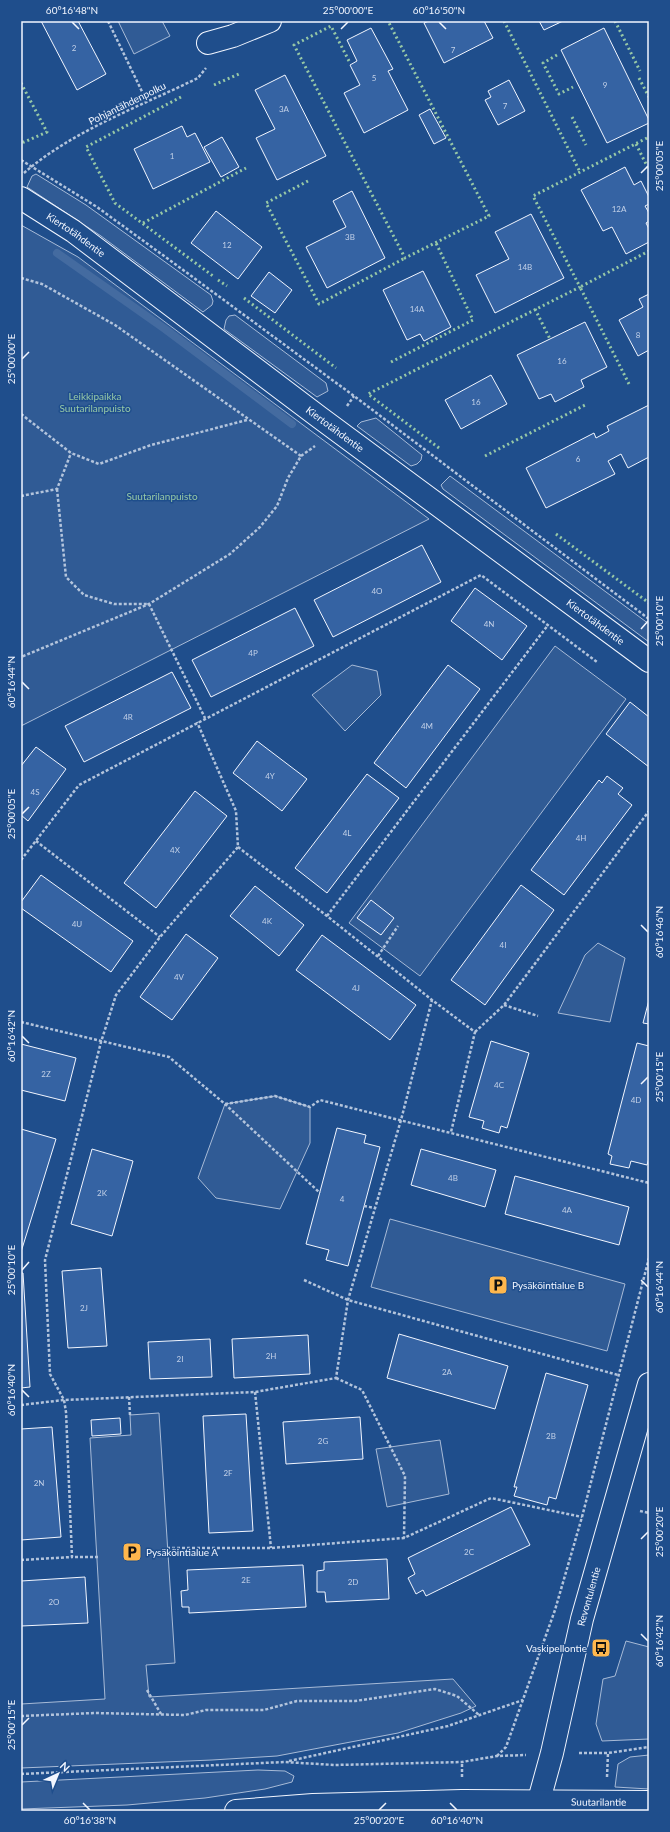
<svg xmlns="http://www.w3.org/2000/svg" width="670" height="1832" font-family="Lato,sans-serif">
<style>
.built{fill:#305b95;stroke:#a8bbd7}
.lines{fill:none;stroke-linecap:round;stroke-linejoin:round}
.stream{stroke:#446ba0;stroke-width:8}
.building{fill:#3563a3;stroke:#f2f6ff}
.minor-casing{stroke:#f2f6ff;stroke-width:24}
.major-casing{stroke:#f2f6ff;stroke-width:24}
.path{stroke:#b3c4dc;stroke-width:2.5;stroke-dasharray:3 2;stroke-linecap:butt}
.minor{stroke:#1f4e8c;stroke-width:22}
.major{stroke:#1f4e8c;stroke-width:22}
.hedge{stroke:#97c8a6;stroke-width:3;stroke-dasharray:2 3;stroke-linecap:butt}
.ticks{fill:none;stroke:#f2f6ff;stroke-width:1.5}
.labels{text-anchor:middle;stroke-width:3;stroke-linejoin:round;paint-order:stroke}
.number-label{font-size:8px;fill:#c3d1e8}
.street-label{font-size:10px;fill:#f2f6ff;stroke:#1f4e8c}
.park-label{font-size:10px;fill:#97c8a6;stroke:#1f4e8c}
.poi-label{font-size:10px;fill:#f2f6ff;stroke:#1f4e8c;text-anchor:start}
.neatline{fill:none;stroke:#f2f6ff;stroke-width:1.5}
.ticks-label{font-size:10px;text-anchor:middle;fill:#f2f6ff}
</style>
<rect width="100%" height="100%" fill="#1f4e8c"/>
<g class="built">
<path d="M118,21H162L170,36L134,54Z"/>
<path d="M36,174L86,205L211,295L213,301L212,305L203,312L101,236L27,187L32,176Z"/>
<path d="M21,225L78,257L429,519L21,726Z"/>
<path d="M235,315L326,383L328,391L317,397L224,329L226,320L229,316Z"/>
<path d="M376,418L422,455L421,460L417,464L411,466L357,426L361,422Z"/>
<path d="M450,476L649,624V642L443,489L441,485Z"/>
<path d="M555,646L626,699L420,976L349,923Z"/>
<path d="M352,665L377,671L381,695L345,731L312,695Z"/>
<path d="M598,943L625,958L610,1022L558,1013L585,955Z"/>
<path d="M275,1096L310,1107V1143L280,1209L216,1198L198,1178L225,1104Z"/>
<path d="M390,1219L625,1284L607,1351L371,1287Z"/>
<path d="M159,1413L175,1663L146,1665L149,1697L453,1679L476,1706L461,1713L398,1733L277,1756L212,1760L21,1768V1704L105,1699L90,1438L131,1435L130,1415Z"/>
<path d="M440,1440L449,1494L387,1507L376,1449Z"/>
<path d="M626,1641L649,1647V1739L602,1741L596,1724L603,1679L615,1676Z"/>
<path d="M649,1755V1789L615,1787L618,1764L630,1757Z"/>
<path d="M258,1770L285,1771L294,1776L292,1782L265,1789L205,1798L127,1805L21,1809V1782Z"/>
</g>
<g class="lines">
<path class="stream" d="M57,253L165,329L292,424"/>
</g>
<g class="building">
<path d="M41,21H78L106,74L77,90Z"/>
<path d="M429,21H484L493,38L444,63L424,23Z"/>
<path d="M539,21H563L544,30Z"/>
<path d="M371,28L393,69L388,71L408,110L364,133L344,93L360,85L350,65L357,61L347,40Z"/>
<path d="M604,28L649,120V123L607,143L561,50Z"/>
<path d="M285,75L326,156L277,180L256,138L275,129L255,90Z"/>
<path d="M509,80L525,111L498,125L485,100L491,97L488,91Z"/>
<path d="M430,109L446,138L434,144L419,115Z"/>
<path d="M182,126L187,137L195,133L210,162L153,189L134,149Z"/>
<path d="M222,137L239,167L221,177L204,147Z"/>
<path d="M625,167L634,185L641,181L649,197V204L645,206L649,213V221L646,223L649,229V242L626,254L612,227L603,231L581,190Z"/>
<path d="M352,191L385,258L327,288L306,247L346,227L333,201Z"/>
<path d="M216,211L262,247L238,279L191,243Z"/>
<path d="M531,214L564,278L495,313L476,275L509,259L495,232Z"/>
<path d="M423,271L451,327L424,341L420,334L407,340L383,290Z"/>
<path d="M269,272L292,290L275,313L251,296Z"/>
<path d="M649,294V350L638,356L619,320L643,307L639,299Z"/>
<path d="M585,322L607,367L581,380L584,387L555,402L551,394L539,399L517,355Z"/>
<path d="M491,375L507,404L461,429L445,400Z"/>
<path d="M649,405V457L628,468L621,454L608,461L615,474L546,508L526,468L594,433L596,438L609,431L607,426Z"/>
<path d="M422,545L441,582L333,637L314,600Z"/>
<path d="M475,588L527,626L502,660L451,621Z"/>
<path d="M295,608L314,646L211,697L192,660Z"/>
<path d="M448,665L480,689L406,788L374,763Z"/>
<path d="M172,672L191,708L84,762L65,726Z"/>
<path d="M630,702L649,717V767L606,734Z"/>
<path d="M257,741L307,779L282,811L233,773Z"/>
<path d="M36,747L66,769L28,821L21,815V766Z"/>
<path d="M367,774L399,798L327,893L295,868Z"/>
<path d="M607,776L623,788L618,794L632,805L564,895L531,870L599,780L602,783Z"/>
<path d="M195,791L227,816L156,908L124,883Z"/>
<path d="M41,875L133,941L111,972L21,908V902Z"/>
<path d="M521,885L554,910L485,1005L451,980Z"/>
<path d="M255,886L304,925L279,956L230,916Z"/>
<path d="M371,900L394,918L381,935L357,918Z"/>
<path d="M186,934L218,958L172,1020L140,997Z"/>
<path d="M322,935L416,1005L390,1040L296,970Z"/>
<path d="M649,1000V1024L643,1023Z"/>
<path d="M491,1041L529,1053L507,1128L501,1126L499,1133L482,1128L484,1121L469,1117Z"/>
<path d="M637,1043L649,1046V1158L647,1165L631,1161L629,1168L610,1164L612,1156L608,1154Z"/>
<path d="M21,1044L76,1058L65,1101L21,1090Z"/>
<path d="M337,1128L366,1135L364,1143L380,1147L348,1266L326,1260L329,1250L306,1244Z"/>
<path d="M21,1129L56,1139L21,1252Z"/>
<path d="M92,1149L133,1161L112,1236L71,1224Z"/>
<path d="M421,1149L496,1170L485,1207L411,1185Z"/>
<path d="M515,1176L629,1207L619,1245L505,1214Z"/>
<path d="M101,1268L107,1346L68,1348L62,1271Z"/>
<path d="M21,1273H23L30,1387L21,1388Z"/>
<path d="M399,1334L508,1366L495,1409L387,1378Z"/>
<path d="M308,1335L310,1374L234,1378L232,1339Z"/>
<path d="M210,1339L212,1377L150,1379L148,1342Z"/>
<path d="M546,1373L588,1385L556,1499L549,1497L547,1505L514,1496L517,1487H514Z"/>
<path d="M246,1414L253,1531L209,1533L203,1416Z"/>
<path d="M360,1417L363,1459L286,1464L283,1422Z"/>
<path d="M120,1418L121,1434L92,1436L91,1420Z"/>
<path d="M52,1427L61,1537L21,1540V1429Z"/>
<path d="M511,1507L530,1545L426,1596L423,1590L416,1594L408,1578L415,1574L408,1558Z"/>
<path d="M387,1559L389,1599L326,1602L325,1592H317V1571L324,1570V1562Z"/>
<path d="M303,1565L306,1607L189,1613V1607H182L181,1591L188,1590L187,1570Z"/>
<path d="M85,1577L88,1623L21,1626V1581Z"/>
</g>
<g class="lines">
<g class="minor-casing">
<g id="minor">
<path d="M208,43L233,36L270,21"/>
<path id="s1" d="M21,198L73,231L319,417L649,661"/>
<path id="s2" d="M536,1811L552,1753L582,1619L649,1384"/>
</g>
</g>
<g class="major-casing">
<g id="major">
<path id="s3" d="M236,1811L313,1805L462,1801L649,1802"/>
</g>
</g>
<g class="path">
<path d="M108,21L147,102"/>
<path d="M21,160L97,207L175,264L354,396L649,619"/>
<path d="M24,173C72,131 141,106 198,78L206,68"/>
<path d="M21,278L42,284L115,325L301,456L288,478L277,506L260,527L230,554L149,604L21,657"/>
<path d="M347,406L354,396"/>
<path d="M21,414L71,453L99,464L151,445L247,420"/>
<path d="M301,456L315,446"/>
<path d="M57,489L66,577L84,595L114,604H149L205,718"/>
<path d="M21,496L57,489L71,453"/>
<path d="M36,841L160,937"/>
<path d="M238,847L327,916L432,1000L475,1032L451,1132"/>
<path d="M21,860L79,785L481,575L597,662"/>
<path d="M327,916L548,625"/>
<path d="M378,956L398,926"/>
<path d="M504,1005L538,1016"/>
<path d="M21,1022L169,1057L225,1104L320,1193"/>
<path d="M475,1032L504,1005L649,811"/>
<path d="M225,1104L275,1096L310,1107L320,1100L649,1183"/>
<path d="M364,1206L375,1208"/>
<path d="M304,1280L348,1300L618,1375"/>
<path d="M336,1378L362,1390L405,1476L404,1538"/>
<path d="M255,1392L271,1548"/>
<path d="M129,1397L130,1415"/>
<path d="M21,1405L64,1400L255,1392L336,1378L348,1300L401,1120L432,1000"/>
<path d="M640,1511L649,1513"/>
<path d="M167,1548H271L404,1538L491,1498L582,1517"/>
<path d="M98,1557H72L66,1412L64,1400L50,1374L45,1260L101,1042L116,995L160,937L238,847L236,811L197,722"/>
<path d="M21,1560L72,1557"/>
<path d="M147,1690L161,1714"/>
<path d="M21,1716L95,1713L185,1715L206,1710H264L297,1701H355L435,1689L457,1696L479,1715"/>
<path d="M579,1753H608L649,1747"/>
<path d="M497,1756L506,1747L555,1610L582,1517L649,1258"/>
<path d="M289,1761L448,1726L523,1700"/>
<path d="M21,1774L284,1762L335,1765L462,1762L497,1756L526,1755"/>
<path d="M462,1777V1762"/>
<path d="M607,1777L608,1753"/>
</g>
<use href="#minor" class="minor"/>
<use href="#major" class="major"/>
<g class="hedge">
<path d="M504,21L580,172"/>
<path d="M615,21L640,71"/>
<path d="M557,55L543,63L559,94L573,87"/>
<path d="M349,61L331,26L294,45L405,258L489,216L388,21"/>
<path d="M639,78L649,97"/>
<path d="M21,83L47,132L24,142H21"/>
<path d="M214,85L241,73"/>
<path d="M181,97L86,147L115,203L213,276"/>
<path d="M572,117L586,145"/>
<path d="M636,144L649,170"/>
<path d="M308,181L266,203L319,304L405,258"/>
<path d="M143,223L246,168"/>
<path d="M218,280L227,286"/>
<path d="M244,298L336,368"/>
<path d="M535,309L550,339"/>
<path d="M391,362L473,320L436,243"/>
<path d="M629,384L580,287L649,251"/>
<path d="M439,448L368,394L580,287L533,196L649,137"/>
<path d="M485,456L587,404"/>
<path d="M556,534L649,603"/>
</g>
</g>
<path class="ticks" d="M72,22L79,29M439,22L446,29M341,29L348,22M641,173L648,166M22,359L29,352M641,629L648,621M22,682L29,689M22,814L29,807M641,925L648,932M22,1036L29,1043M641,1084L648,1077M22,1270L29,1262M641,1280L648,1287M22,1390L29,1397M641,1539L648,1532M641,1634L648,1641M22,1725L29,1718M83,1803L90,1810M450,1803L457,1810M379,1810L386,1803"/>
<defs>
<g id="parking-square" transform="scale(1)"><rect x="-9" y="-9" width="18" height="18" rx="4" fill="#ffb74d" stroke="#1f4e8c"/><path d="M-3.5-5.5H1a3.5 3.5 0 0 1 0 7H-1V5.5H-3.5ZM-1-3.4V-.6H.8a1.4 1.4 0 0 0 0-2.8Z" fill="#111"/></g>
<g id="bus-square" transform="scale(1)"><rect x="-9" y="-9" width="18" height="18" rx="4" fill="#ffb74d" stroke="#1f4e8c"/><path d="M-5-6H5V4H4V6H2V4H-2V6H-4V4H-5ZM-3.5-4V0h7V-4ZM-3.5 1.2v1.5H-2V1.2ZM2 1.2v1.5H3.5V1.2Z" fill="#111"/></g>
</defs>
<g fill-rule="evenodd">
<use href="#parking-square" x="498" y="1285"/>
<use href="#parking-square" x="132" y="1552"/>
<use href="#bus-square" x="601" y="1648"/>
</g>
<g class="labels">
<g class="number-label">
<text x="74" y="51">2</text>
<text x="453" y="53">7</text>
<text x="374" y="81">5</text>
<text x="605" y="88">9</text>
<text x="505" y="109">7</text>
<text x="284" y="112">3A</text>
<text x="172" y="159">1</text>
<text x="619" y="212">12A</text>
<text x="350" y="240">3B</text>
<text x="227" y="248">12</text>
<text x="525" y="270">14B</text>
<text x="417" y="312">14A</text>
<text x="638" y="338">8</text>
<text x="562" y="364">16</text>
<text x="476" y="405">16</text>
<text x="578" y="462">6</text>
<text x="377" y="594">4O</text>
<text x="489" y="627">4N</text>
<text x="253" y="656">4P</text>
<text x="128" y="720">4R</text>
<text x="427" y="729">4M</text>
<text x="270" y="779">4Y</text>
<text x="35" y="795">4S</text>
<text x="347" y="836">4L</text>
<text x="581" y="841">4H</text>
<text x="175" y="853">4X</text>
<text x="267" y="924">4K</text>
<text x="77" y="927">4U</text>
<text x="503" y="948">4I</text>
<text x="179" y="980">4V</text>
<text x="356" y="991">4J</text>
<text x="46" y="1077">2Z</text>
<text x="499" y="1088">4C</text>
<text x="636" y="1103">4D</text>
<text x="453" y="1181">4B</text>
<text x="102" y="1196">2K</text>
<text x="342" y="1202">4</text>
<text x="567" y="1213">4A</text>
<text x="84" y="1311">2J</text>
<text x="271" y="1359">2H</text>
<text x="180" y="1362">2I</text>
<text x="447" y="1375">2A</text>
<text x="551" y="1439">2B</text>
<text x="323" y="1444">2G</text>
<text x="228" y="1476">2F</text>
<text x="39" y="1486">2N</text>
<text x="469" y="1555">2C</text>
<text x="246" y="1583">2E</text>
<text x="353" y="1585">2D</text>
<text x="54" y="1605">2O</text>
</g>
<g class="street-label">
<text transform="translate(127 103) rotate(-26)" y="4">Pohjantähdenpolku</text>
<text dy="4" stroke="none"><textPath href="#s1" startOffset="66">Kiertotähdentie</textPath></text>
<text dy="4" stroke="none"><textPath href="#s1" startOffset="390">Kiertotähdentie</textPath></text>
<text dy="4" stroke="none"><textPath href="#s1" startOffset="714">Kiertotähdentie</textPath></text>
<text dy="4" stroke="none"><textPath href="#s2" startOffset="221">Revontulentie</textPath></text>
<text dy="4" stroke="none"><textPath href="#s3" startOffset="363">Suutarilantie</textPath></text>
</g>
<g class="park-label">
<text x="95" y="400">Leikkipaikka<tspan x="95" dy="12">Suutarilanpuisto</tspan></text>
<text x="162" y="500">Suutarilanpuisto</text>
</g>
<g class="poi-label">
<text x="512" y="1289">Pysäköintialue B</text>
<text x="146" y="1556">Pysäköintialue A</text>
<text x="587" y="1652" text-anchor="end">Vaskipellontie</text>
</g>
</g>
<rect width="670" height="1832" fill="none" stroke="#1f4e8c" stroke-width="44"/>
<g transform="translate(58 1774) rotate(44)" stroke="#1f4e8c" stroke-width="3" paint-order="stroke">
<path d="M0-3L7 15L0 10L-7 15Z" fill="#f2f6ff"/>
<text y="-6" font-size="11" font-weight="bold" text-anchor="middle" fill="#f2f6ff">N</text>
</g>
<rect x="22" y="22" width="626" height="1788" class="neatline"/>
<g class="ticks-label">
<text x="72" y="14">60°16'48"N</text>
<text x="348" y="14">25°00'00"E</text>
<text x="439" y="14">60°16'50"N</text>
<text transform="translate(659 166) rotate(-90)" y="4">25°00'05"E</text>
<text transform="translate(11 359) rotate(-90)" y="4">25°00'00"E</text>
<text transform="translate(659 621) rotate(-90)" y="4">25°00'10"E</text>
<text transform="translate(11 682) rotate(-90)" y="4">60°16'44"N</text>
<text transform="translate(11 814) rotate(-90)" y="4">25°00'05"E</text>
<text transform="translate(659 932) rotate(-90)" y="4">60°16'46"N</text>
<text transform="translate(11 1036) rotate(-90)" y="4">60°16'42"N</text>
<text transform="translate(659 1077) rotate(-90)" y="4">25°00'15"E</text>
<text transform="translate(11 1270) rotate(-90)" y="4">25°00'10"E</text>
<text transform="translate(659 1287) rotate(-90)" y="4">60°16'44"N</text>
<text transform="translate(11 1390) rotate(-90)" y="4">60°16'40"N</text>
<text transform="translate(659 1532) rotate(-90)" y="4">25°00'20"E</text>
<text transform="translate(659 1641) rotate(-90)" y="4">60°16'42"N</text>
<text transform="translate(11 1725) rotate(-90)" y="4">25°00'15"E</text>
<text x="90" y="1824">60°16'38"N</text>
<text x="379" y="1824">25°00'20"E</text>
<text x="457" y="1824">60°16'40"N</text>
</g>
</svg>
